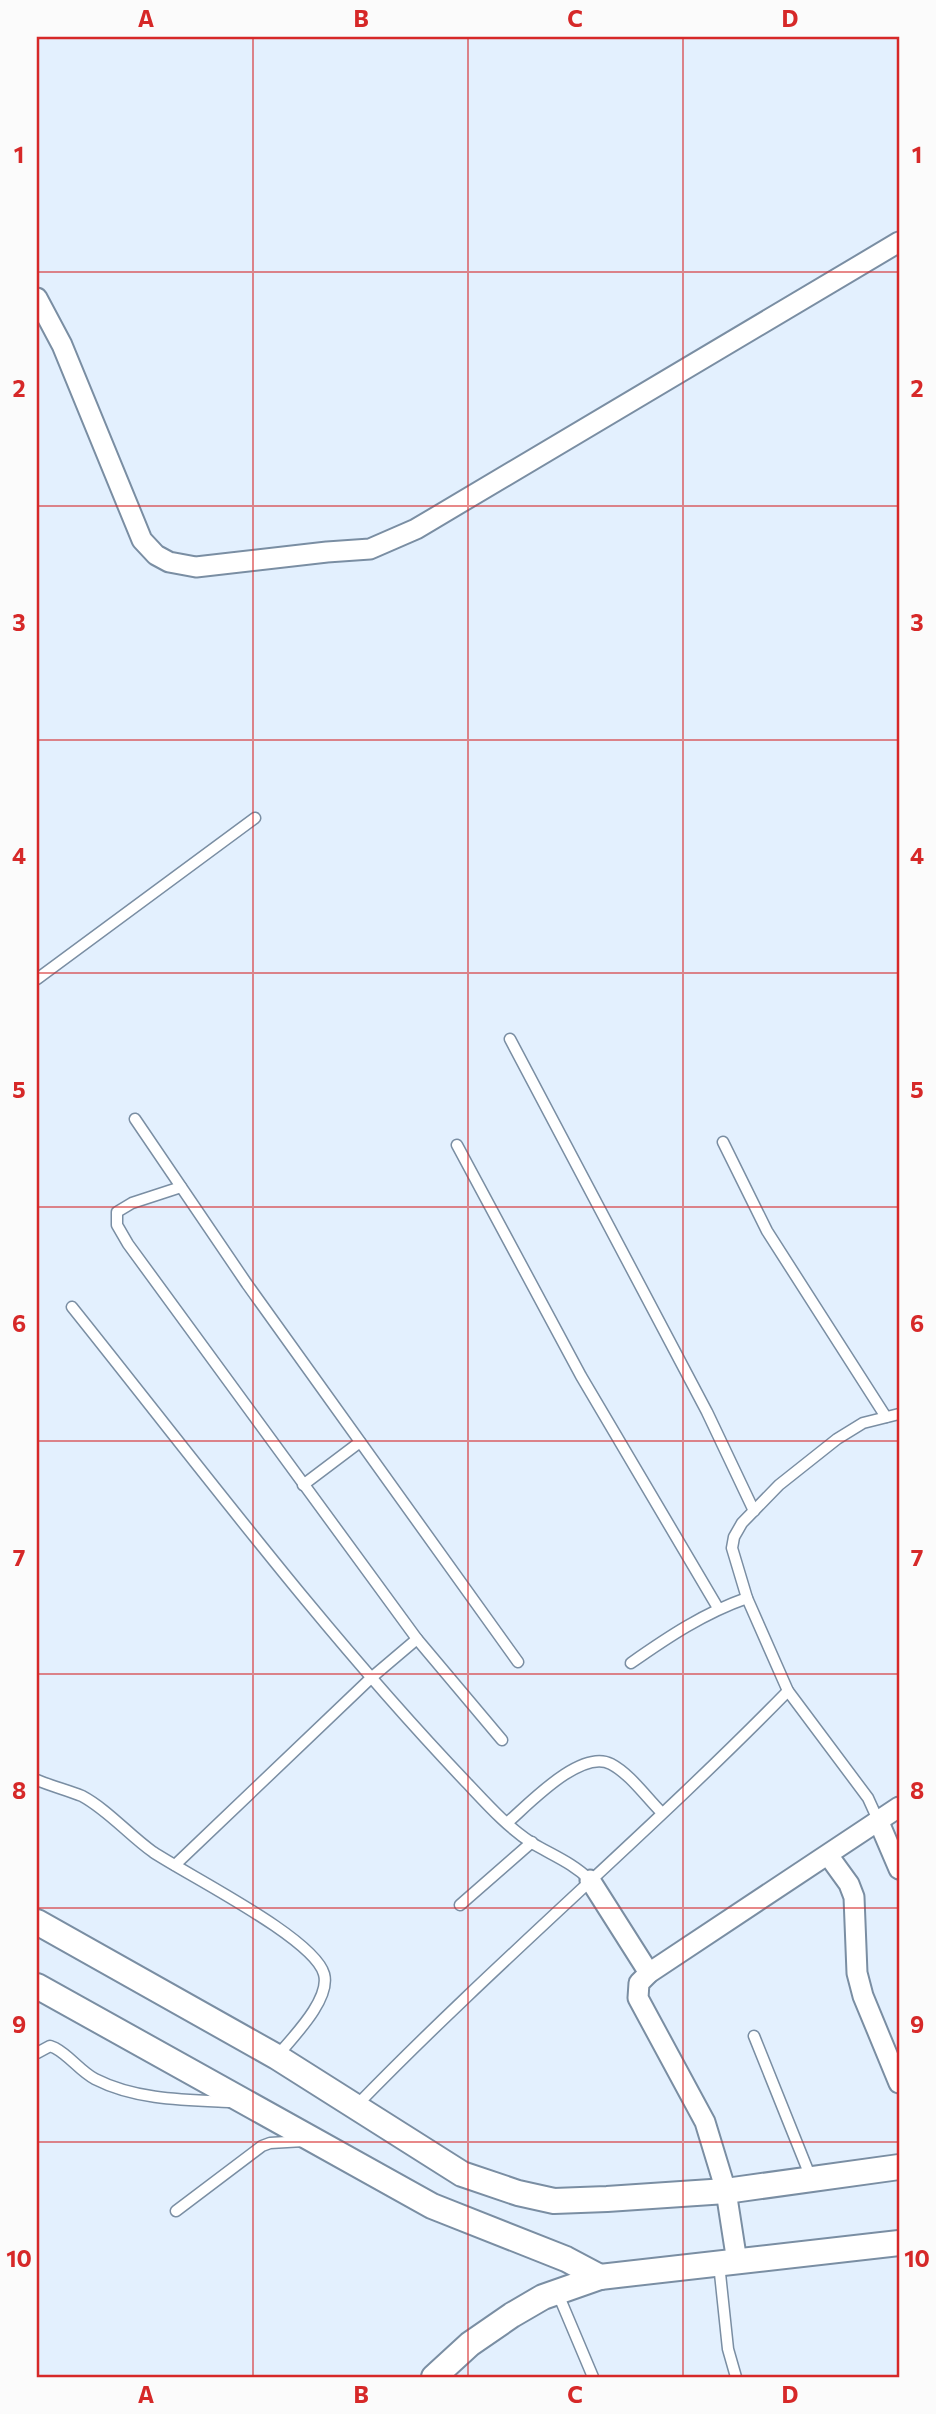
<svg xmlns="http://www.w3.org/2000/svg" width="936" height="2414" font-family="Commissioner,sans-serif">
<style>
.lines{fill:none;stroke-linecap:round;stroke-linejoin:round}
.service-casing{stroke:#7a8ea3;stroke-width:13}
.minor-casing{stroke:#7a8ea3;stroke-width:23}
.tertiary-casing{stroke:#7a8ea3;stroke-width:28}
.service{stroke:#fff;stroke-width:10}
.minor{stroke:#fff;stroke-width:19}
.tertiary{stroke:#fff;stroke-width:24}
.grid{fill:none;stroke:#d62828;stroke-width:2;stroke-opacity:0.55}
.neatline{fill:none;stroke:#d62828;stroke-width:2.5}
.grid-label{font-size:23px;text-anchor:middle;font-weight:bold;fill:#d62828}
</style>
<rect width="100%" height="100%" fill="#e3f0fe"/>
<g class="lines">
<g class="service-casing">
<g id="service">
<path d="M37,979L255,818"/>
<path d="M510,1039L707,1412L754,1511"/>
<path d="M135,1119L247,1284L518,1662"/>
<path d="M723,1142L767,1231L886,1417"/>
<path d="M457,1145L581,1376L718,1608"/>
<path d="M181,1187L132,1203L117,1212V1225L128,1244L417,1639L502,1740"/>
<path d="M72,1307C200,1467 324,1633 466,1782C486,1803 507,1827 532,1843C552,1855 573,1863 590,1880"/>
<path d="M303,1485L360,1442"/>
<path d="M631,1663C668,1637 704,1613 747,1598"/>
<path d="M37,1780C51,1786 67,1790 82,1796C108,1810 129,1835 153,1852C189,1876 314,1938 324,1974C331,1999 293,2037 278,2055"/>
<path d="M878,1820L868,1798L788,1691L747,1598L732,1548L734,1537L742,1523L779,1485L837,1439L863,1423L899,1414"/>
<path d="M507,1823C528,1805 581,1748 611,1764C630,1774 646,1797 662,1813"/>
<path d="M175,1865L371,1678L417,1639"/>
<path d="M460,1905L532,1842"/>
<path d="M754,2036L811,2178"/>
<path d="M37,2053L50,2046L55,2048C70,2056 80,2071 95,2079C136,2100 185,2100 231,2102"/>
<path d="M357,2105C496,1962 649,1833 788,1691"/>
<path d="M176,2211L262,2146L270,2143L304,2141"/>
<path d="M719,2264L728,2349L736,2377"/>
<path d="M558,2294L593,2377"/>
</g>
</g>
<g class="minor-casing">
<g id="minor">
<path d="M37,298L62,345L142,540L156,555L169,562L196,567L327,552L370,549L416,529L899,242"/>
<path d="M878,1820L899,1869"/>
<path d="M828,1855L849,1884L854,1897L857,1973L863,1996L899,2083"/>
<path d="M590,1880L649,1973"/>
<path d="M737,2262L726,2191L705,2122L638,1998L639,1983L649,1973L899,1807"/>
</g>
</g>
<g class="tertiary-casing">
<g id="tertiary">
<path d="M37,1922L277,2057L462,2174L518,2193L554,2201L607,2199L726,2191L899,2167"/>
<path d="M37,1986L432,2206L566,2259L600,2277"/>
<path d="M434,2377L470,2344L512,2315L543,2297L600,2277L899,2243"/>
</g>
</g>
<use href="#service" class="service"/>
<use href="#minor" class="minor"/>
<use href="#tertiary" class="tertiary"/>
</g>
<path class="grid" d="M253,37V2377M468,37V2377M683,37V2377M37,272H899M37,506H899M37,740H899M37,973H899M37,1207H899M37,1441H899M37,1674H899M37,1908H899M37,2142H899"/>
<rect width="936" height="2414" fill="none" stroke="#fbfbfb" stroke-width="77"/>
<rect x="38" y="38" width="860" height="2338" class="neatline"/>
<g class="grid-label">
<text x="146" y="27">A</text>
<text x="361" y="27">B</text>
<text x="575" y="27">C</text>
<text x="790" y="27">D</text>
<text x="19" y="163">1</text>
<text x="917" y="163">1</text>
<text x="19" y="397">2</text>
<text x="917" y="397">2</text>
<text x="19" y="631">3</text>
<text x="917" y="631">3</text>
<text x="19" y="864">4</text>
<text x="917" y="864">4</text>
<text x="19" y="1098">5</text>
<text x="917" y="1098">5</text>
<text x="19" y="1332">6</text>
<text x="917" y="1332">6</text>
<text x="19" y="1566">7</text>
<text x="917" y="1566">7</text>
<text x="19" y="1799">8</text>
<text x="917" y="1799">8</text>
<text x="19" y="2033">9</text>
<text x="917" y="2033">9</text>
<text x="19" y="2267">10</text>
<text x="917" y="2267">10</text>
<text x="146" y="2403">A</text>
<text x="361" y="2403">B</text>
<text x="575" y="2403">C</text>
<text x="790" y="2403">D</text>
</g>
</svg>
